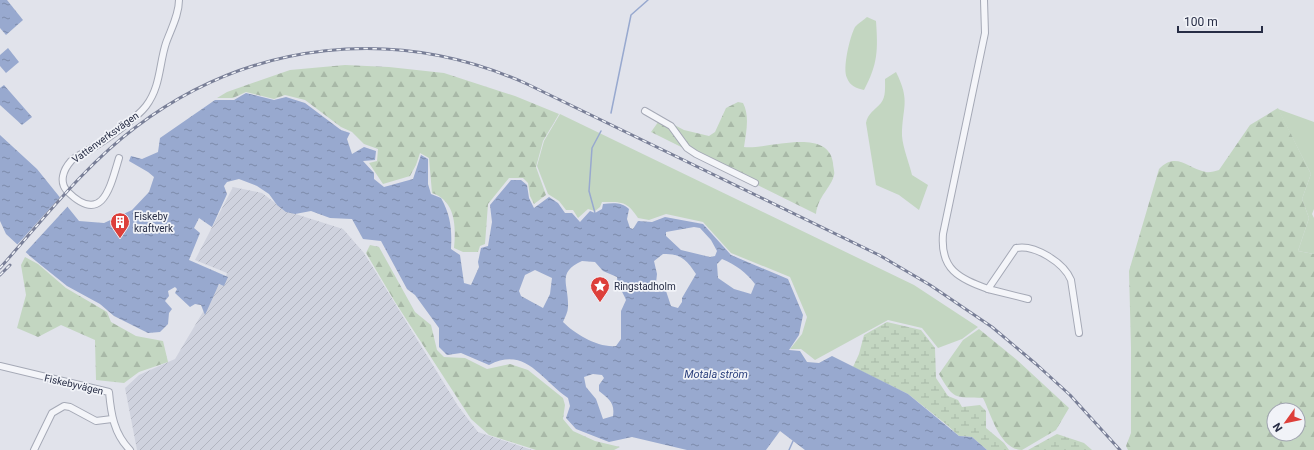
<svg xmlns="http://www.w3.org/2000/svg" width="1314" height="450" font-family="Roboto,sans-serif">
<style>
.industrial{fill:url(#industrial-furrows)}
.grass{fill:#c3d6c1}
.forest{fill:url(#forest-firs);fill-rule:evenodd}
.wetland{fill:url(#wetland-marsh)}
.water{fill:url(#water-ripples);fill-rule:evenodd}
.pier{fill:#e1e3eb}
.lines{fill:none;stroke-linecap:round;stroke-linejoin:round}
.stream{stroke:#98a9cf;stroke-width:1.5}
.street-casing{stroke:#a5a9b6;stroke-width:8}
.street{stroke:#f4f5f9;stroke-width:6}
.rail-casing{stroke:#797f97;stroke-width:3}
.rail{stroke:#f1f3f8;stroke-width:1.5;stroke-dasharray:4.5;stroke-linecap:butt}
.labels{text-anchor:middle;stroke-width:3.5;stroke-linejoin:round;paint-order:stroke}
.street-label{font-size:10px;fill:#272d45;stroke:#f1f3f8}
.poi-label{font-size:10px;fill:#272d45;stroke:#f1f3f8;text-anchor:start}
.water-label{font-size:11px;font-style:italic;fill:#2d427e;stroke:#f1f3f8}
</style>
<defs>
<pattern id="industrial-furrows" width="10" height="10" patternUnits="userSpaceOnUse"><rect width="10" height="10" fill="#cfd2de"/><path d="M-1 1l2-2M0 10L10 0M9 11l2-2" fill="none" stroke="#b2b5c0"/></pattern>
<pattern id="forest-firs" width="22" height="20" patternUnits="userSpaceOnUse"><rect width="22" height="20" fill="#c3d6c1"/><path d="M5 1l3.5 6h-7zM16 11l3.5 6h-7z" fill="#a8b8a7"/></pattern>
<pattern id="wetland-marsh" width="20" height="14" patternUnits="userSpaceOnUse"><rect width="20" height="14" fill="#c3d6c1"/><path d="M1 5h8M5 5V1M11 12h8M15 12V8" fill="none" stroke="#a8b8a7"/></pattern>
<pattern id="water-ripples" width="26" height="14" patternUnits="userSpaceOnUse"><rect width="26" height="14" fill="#98a9cf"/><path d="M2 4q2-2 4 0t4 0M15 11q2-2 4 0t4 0" fill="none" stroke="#7c8aaa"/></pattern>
</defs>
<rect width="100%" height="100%" fill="#e1e3eb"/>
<path class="industrial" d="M233,187L262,193L286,211L343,229L364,253L458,406L478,432L532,450H137L125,388L139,375L175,359L219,285H223L227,273L195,260Z"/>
<g class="grass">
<path d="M867,17L876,21C878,50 878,64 864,90C856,88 850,86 847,78C842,69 850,36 855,27C858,23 864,20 867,17Z"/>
<path d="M896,72C911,102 902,107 902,136C903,148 909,163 912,175L928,185L919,210L899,195L876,185L866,123C868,113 874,111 881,103C886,97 885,87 885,79Z"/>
<path d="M1278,109L1314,122V209L1312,214L1314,218V254L1298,251L1309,218L1302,199L1311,174Z"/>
<path d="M560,114L914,285L978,327L962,339L938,348L922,328L888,320L815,360L801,349H790L802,334L807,317L790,277L731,253L703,222L666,214L649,220L638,218C627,201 622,202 602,202L600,207L595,211L588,209L578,218L573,210H566L559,201L548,194L537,166L544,141Z"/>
</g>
<g class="forest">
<path d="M345,65L389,67L444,73L515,96L559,114L543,141L536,167L546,195L534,204L530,196L528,183L523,178H509L488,204L485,244L480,246L478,252H463L454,248C456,227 456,201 432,193L429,158L420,153L416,165L410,176L383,184L369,163L377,161L378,149L364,144L352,132L341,127L305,100L285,95L274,99L246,92L233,98H217L227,92L290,70Z"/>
<path d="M738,102L743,103C750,116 746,133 744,147C767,150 828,126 833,163C833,167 835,172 834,175C831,188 818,196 816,214L651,132L661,118L684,130L709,136L715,132L726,108Z"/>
<path d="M1278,108L1311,174L1302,199L1309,218L1298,251L1314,254V450H1128L1126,446L1131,433V348L1129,271L1159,169C1176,151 1187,168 1206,172C1209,173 1215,171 1219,170L1250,125ZM1274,410H1298V434H1274Z"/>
<path d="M370,245L379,247L415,312L431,325L437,350L444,357L465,358L487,369L510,364L528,370L563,398L565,405L563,419L573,431L595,441L620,447L614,450H536L489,435L471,419L395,302L366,253Z"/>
<path d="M25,257L38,264L66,288L107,312L111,322L136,336L163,341L168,362L139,372L124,383L96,380L95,340L61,325L38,337L17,328L26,295L21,265Z"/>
<path d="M979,329L1017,360L1069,408L1056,430L1022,450C1000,450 991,414 983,398C954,397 954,400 939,374L963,340Z"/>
</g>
<g class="wetland">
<path d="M887,322L921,330L935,348L936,378L948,396L958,400L962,407L980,405L986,411V428L1004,443L1009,450H987L972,437L959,436L947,425L908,394L853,367L859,354L864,335Z"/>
<path d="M1057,434L1084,443L1092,450H1028Z"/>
</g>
<g class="water">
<path d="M0,0H7L23,20L6,35L0,28Z"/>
<path d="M8,48L19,62L6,73L0,66V55Z"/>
<path d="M4,85L32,117L22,125L0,105V88Z"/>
<path d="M246,93L274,100L286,97L305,103L341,130L350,133L347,139L352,154L364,147L376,151L375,160L363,161L374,173V179L384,187L413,179L421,155L428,159V184L431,194L441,198C451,216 452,230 451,249L460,255L464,283L471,285L479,267L478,262L481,248L488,246L492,222L490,205L511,180H521L527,185L529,198L534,208L549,197L558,203L565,213H572L580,222L590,211L595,213L602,209L603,204C613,203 622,202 629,209L627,219L630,228L633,229L638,221L652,222L665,217L703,224L731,255L788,279L803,315L799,335L789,350L800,351L807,362L819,363L832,356L908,394L959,436L972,437L987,450H805L780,431L766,450H687L632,437L609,442L576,429L566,418L570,406L568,398C540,379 526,346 489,365L461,353L447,355L439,347V328L415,295L407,289L381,241L363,239L352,219L330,218L311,211L295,214L286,212L277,205L269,194L257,186L239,179L227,182L224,186L227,194L212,227L199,218L194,228L200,233L189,260L228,277L224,286L219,284L205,315L201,305L195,304L190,307L175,293L177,289L175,287L168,291L169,296L165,301L172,309L169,313L168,324L160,332L148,333L114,316L100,304L67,286L31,257L6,234L0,221V135L37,169L79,221L104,223L132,210L149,192L154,177L148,172L129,161L131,156L142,159L158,152L160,138L215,100H234ZM694,227L700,228L711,240L717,251L715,256L710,257L681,250L666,236V232ZM663,254C680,253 687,260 696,274L682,298V302L678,308L671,306L666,291L655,292L657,274L654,261ZM722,259C736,265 746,272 755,284L751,294L734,289L718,278L717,264ZM582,261L595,262L603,271L617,277C617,285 623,292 626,300L621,311V339L616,346C598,348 575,334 563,322C565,317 568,312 568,307C569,284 556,273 582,261ZM535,270L552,278L550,294L543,308L521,296L519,291L525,275ZM593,374L602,375L604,378L599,385V391C609,399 615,403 613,416L603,419L596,399L586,387L584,377Z"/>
</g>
<path class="pier" d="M61,196L69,205L24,254L16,246Z"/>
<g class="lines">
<g class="stream">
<path d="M611,113L631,15L648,0"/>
<path d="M595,213L589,191L592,148L601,131"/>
<path d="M789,450L793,441"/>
</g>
<g class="street-casing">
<g id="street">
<path d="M984,0L985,33L943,234C940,270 959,278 988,289"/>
<path d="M645,111L671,126L687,148L696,154L755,183"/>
<path d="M119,158C110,188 102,226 67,191C59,182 63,170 71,161C77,155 86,152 94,147C107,139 137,118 146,106C161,86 159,64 166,43C171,29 179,15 179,0"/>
<path d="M1028,299L988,289L1016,248C1035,244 1064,263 1071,280L1079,333"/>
<path d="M0,366L109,392C111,414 114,434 130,450"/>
<path d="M34,450L52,413L64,406L70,407L96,421L112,419"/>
</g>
</g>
<use href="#street" class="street"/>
<g class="rail-casing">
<g id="rail">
<path d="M0,268C43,220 84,166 136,127C251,40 396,25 527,84L879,255L930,285L992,327L1036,364L1070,395L1120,450"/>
<path d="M0,275L10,265"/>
</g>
</g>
<use href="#rail" class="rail"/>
</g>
<defs>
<g id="building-pin" transform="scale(1)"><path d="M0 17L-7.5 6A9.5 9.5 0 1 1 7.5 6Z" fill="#dd3f3a" stroke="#f1f3f8"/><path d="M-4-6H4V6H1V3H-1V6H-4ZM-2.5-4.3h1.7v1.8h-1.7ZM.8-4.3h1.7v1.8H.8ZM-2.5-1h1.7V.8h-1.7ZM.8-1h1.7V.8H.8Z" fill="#fff"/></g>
<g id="sight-pin" transform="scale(1)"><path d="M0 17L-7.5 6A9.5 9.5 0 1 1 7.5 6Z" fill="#dd3f3a" stroke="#f1f3f8"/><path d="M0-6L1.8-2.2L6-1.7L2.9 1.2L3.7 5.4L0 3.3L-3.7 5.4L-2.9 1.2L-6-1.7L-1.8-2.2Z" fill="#fff"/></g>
</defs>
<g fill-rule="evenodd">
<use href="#building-pin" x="120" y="222"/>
<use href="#sight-pin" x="600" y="286"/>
</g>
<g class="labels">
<g class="street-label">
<text transform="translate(105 137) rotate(-36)" y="4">Vattenverksvägen</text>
<text transform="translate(74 384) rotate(13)" y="4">Fiskebyvägen</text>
</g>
<g class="poi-label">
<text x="134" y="220">Fiskeby<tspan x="134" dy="12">kraftverk</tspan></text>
<text x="614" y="290">Ringstadholm</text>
</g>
<g class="water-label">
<text x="716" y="378">Motala ström</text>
</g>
</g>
<g transform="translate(1286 422) rotate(237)"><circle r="19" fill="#f1f3f8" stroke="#a0a4b0"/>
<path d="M0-3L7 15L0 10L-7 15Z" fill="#dd3f3a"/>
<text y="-6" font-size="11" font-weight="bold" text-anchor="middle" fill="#272d45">N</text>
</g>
<path d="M1178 26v6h84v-6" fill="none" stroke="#272d45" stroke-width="2"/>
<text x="1184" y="26" font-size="12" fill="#272d45" stroke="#f1f3f8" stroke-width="3" paint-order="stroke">100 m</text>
</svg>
